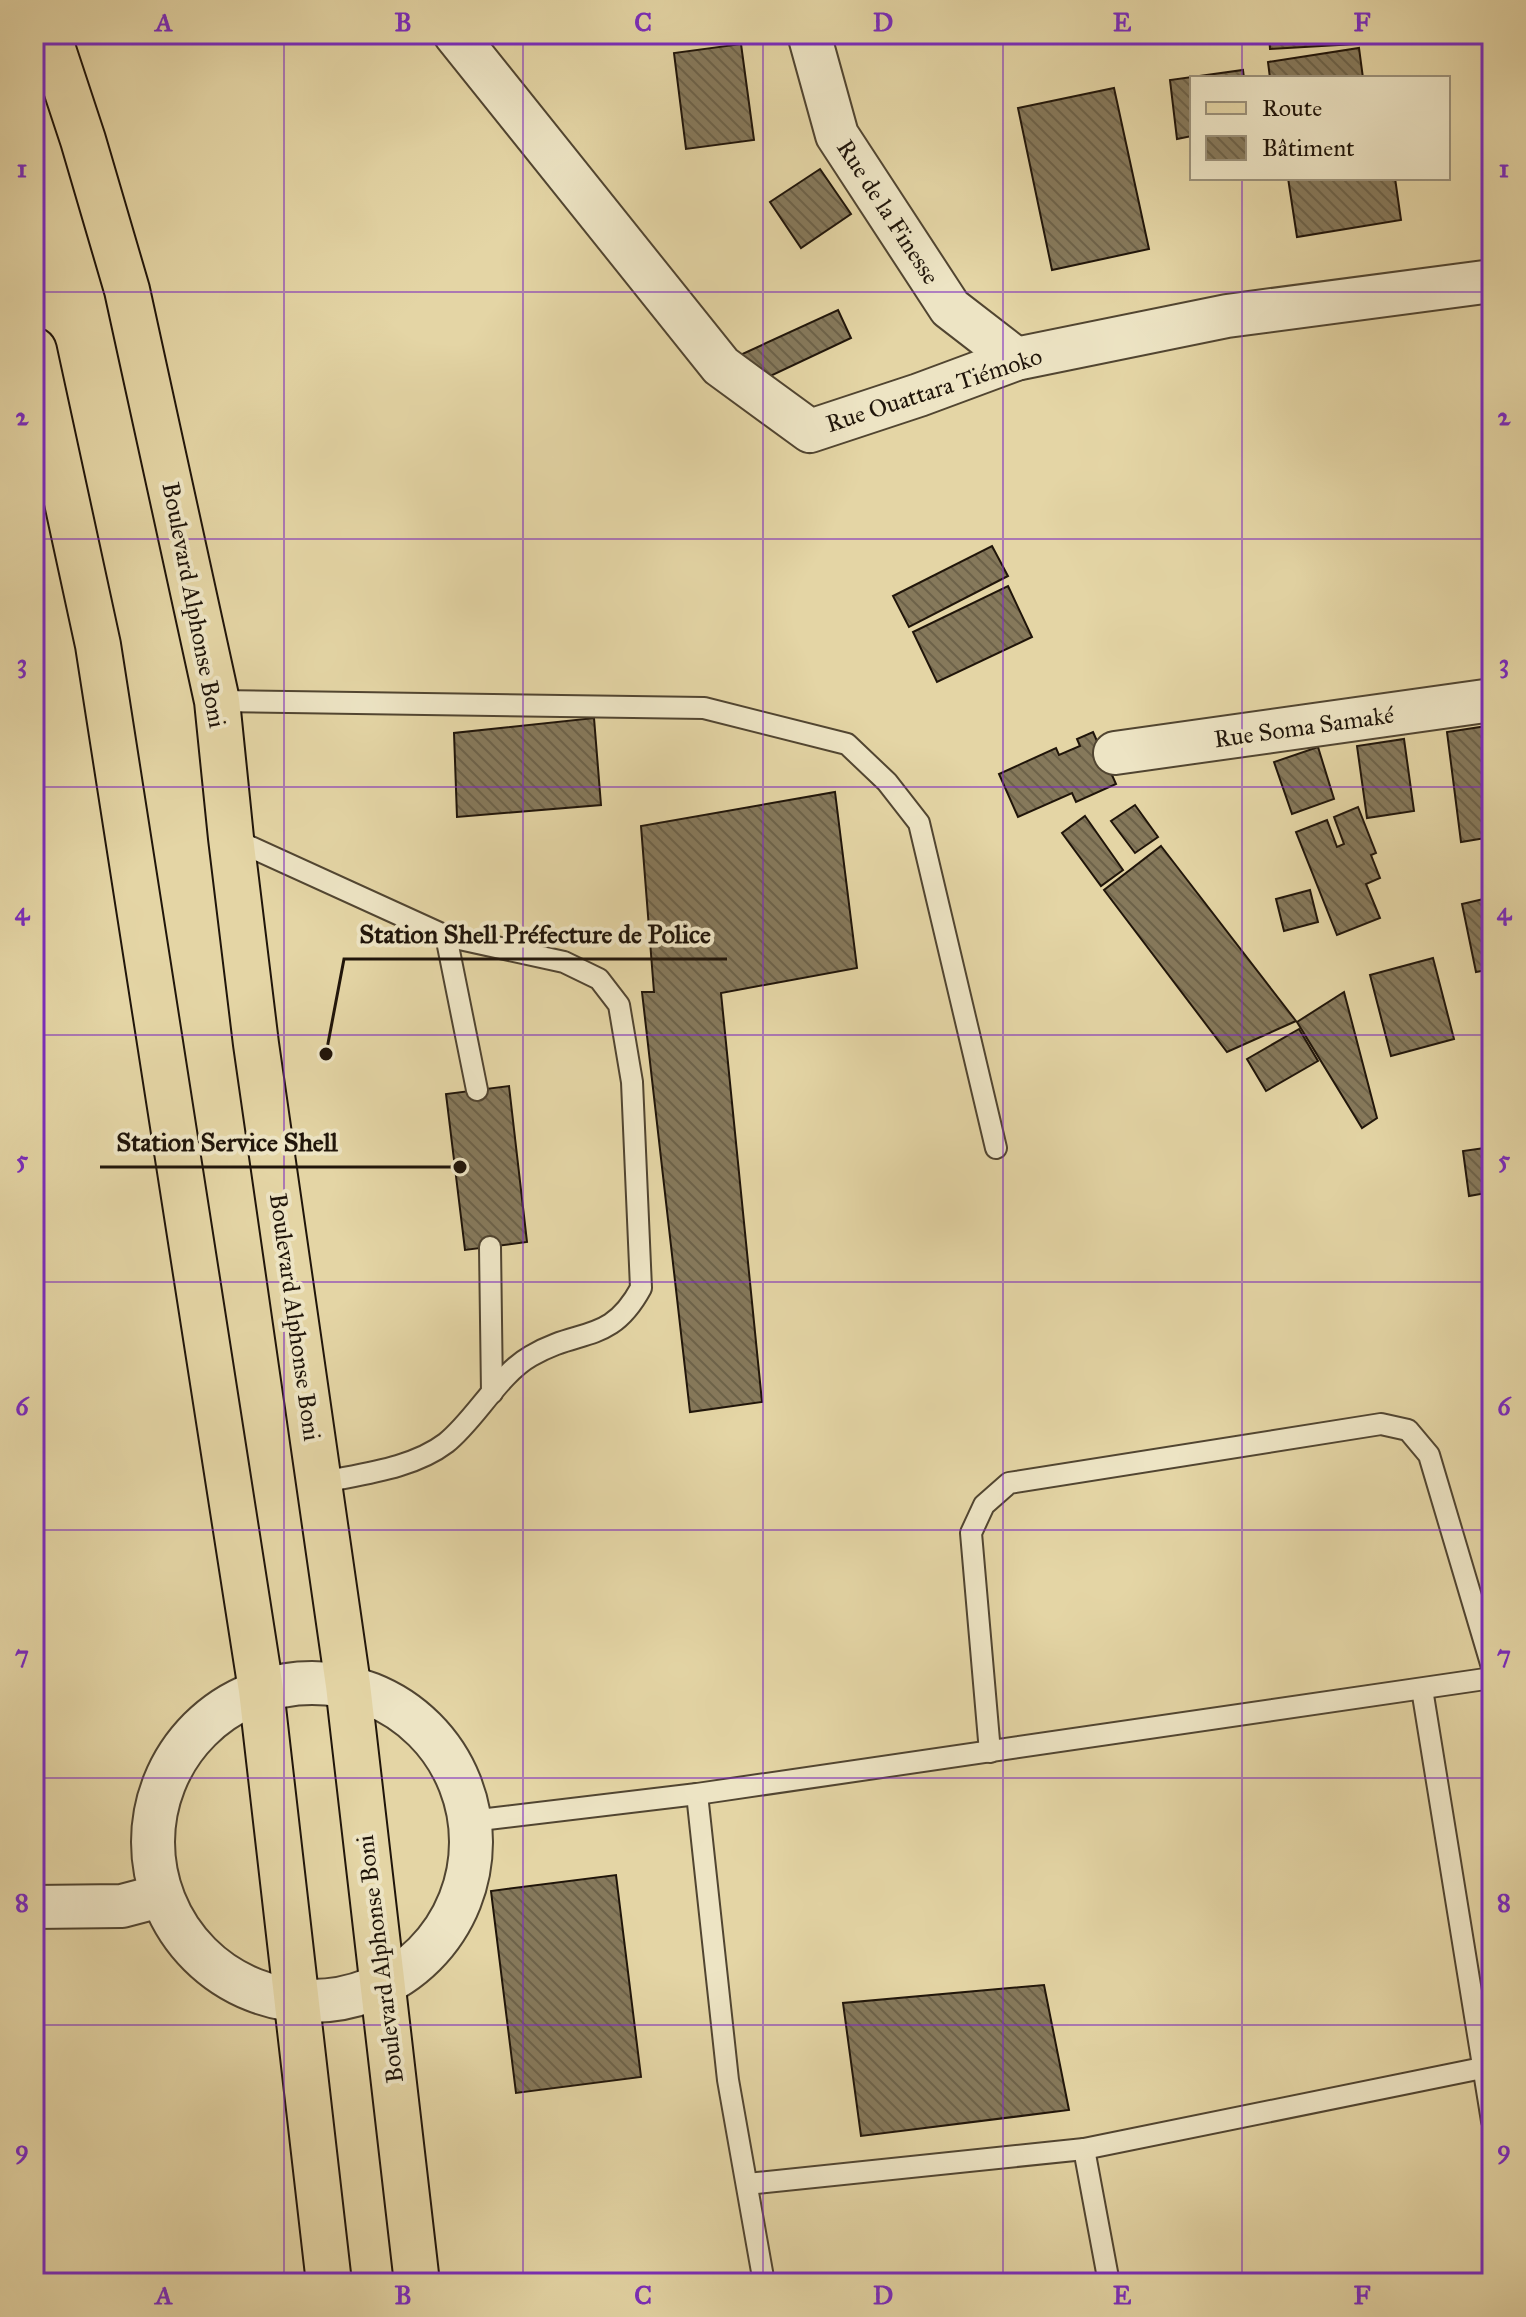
<svg xmlns="http://www.w3.org/2000/svg" width="1526" height="2317" font-family="'IM FELL Great Primer',serif">
<style>
.building{fill:url(#building-back-hatch);stroke:#20150a;stroke-width:2}
.lines{fill:none;stroke-linecap:round;stroke-linejoin:round}
.lane-casing{stroke:#514531;stroke-width:24}
.street-casing{stroke:#514531;stroke-width:46}
.primary-casing{stroke:#20150a;stroke-width:48}
.lane{stroke:#ede4c4;stroke-width:20}
.street{stroke:#ede4c4;stroke-width:42}
.primary{stroke:#e4d5a5;stroke-width:44}
.grid{fill:none;stroke:#7b2cbf;stroke-width:2;stroke-opacity:0.55}
.labels{text-anchor:middle;stroke-width:8;stroke-linejoin:round;paint-order:stroke}
.street-label{font-size:24px;fill:#20150a;stroke:#ede4c4}
.leader{fill:none;stroke:#20150a;stroke-width:3}
.callout-dot{fill:#20150a;stroke:#ede4c4;stroke-width:3}
.callout-label{font-size:26px;text-anchor:middle;font-weight:bold;fill:#20150a;stroke:#ede4c4;stroke-width:8;stroke-linejoin:round;paint-order:stroke}
.neatline{fill:none;stroke:#7b2cbf;stroke-width:3}
.grid-label{font-size:26px;text-anchor:middle;font-weight:bold;fill:#7b2cbf}
</style>
<defs>
<pattern id="building-back-hatch" width="6" height="6" patternUnits="userSpaceOnUse" patternTransform="scale(2)"><rect width="6" height="6" fill="#86795b"/><path d="M-1 5l2 2M0 0l6 6M5-1l2 2" fill="none" stroke="#6d6249"/></pattern>
</defs>
<rect width="100%" height="100%" fill="#e4d5a5"/>
<filter id="stains"><feTurbulence type="fractalNoise" baseFrequency=".0025" numOctaves="4"/><feColorMatrix values="0 0 0 0 .2 0 0 0 0 .09 0 0 0 0 .02 0 0 0 .5 -.17"/></filter>
<radialGradient id="worn" r=".72"><stop offset=".6" stop-color="#630" stop-opacity="0"/><stop offset="1" stop-color="#630" stop-opacity=".3"/></radialGradient>
<g class="building">
<path d="M1269,34H1459V38L1270,49Z"/>
<path d="M741,44L754,140L686,149L674,53Z"/>
<path d="M1359,48L1363,78H1270L1268,62Z"/>
<path d="M1243,70L1244,78H1192V136L1177,139L1170,80Z"/>
<path d="M1114,88L1149,249L1052,270L1018,108Z"/>
<path d="M820,169L851,214L801,248L770,202Z"/>
<path d="M1288,178H1395L1401,220L1297,237Z"/>
<path d="M838,310L851,338L751,385L738,356Z"/>
<path d="M992,546L1008,576L909,627L893,596Z"/>
<path d="M1008,586L1032,637L937,682L913,632Z"/>
<path d="M594,718L601,805L457,817L454,733Z"/>
<path d="M1487,726L1492,761V837L1461,842L1447,732Z"/>
<path d="M1093,732L1116,784L1076,802L1072,793L1018,817L999,774L1056,748L1059,755L1080,746L1077,739Z"/>
<path d="M1404,739L1414,811L1367,818L1357,746Z"/>
<path d="M1318,747L1334,799L1292,814L1274,762Z"/>
<path d="M835,792L857,968L721,993L762,1402L690,1412L642,992H654L641,826Z"/>
<path d="M1135,805L1158,837L1135,853L1111,821Z"/>
<path d="M1358,807L1376,853L1371,855L1380,878L1366,884L1380,918L1337,935L1296,832L1327,820L1337,847L1344,844L1334,817Z"/>
<path d="M1085,816L1123,870L1101,886L1062,833Z"/>
<path d="M1161,846L1296,1021L1227,1052L1104,890Z"/>
<path d="M1310,890L1318,922L1284,931L1276,899Z"/>
<path d="M1492,897V969L1476,972L1462,904Z"/>
<path d="M1433,958L1454,1039L1391,1056L1370,975Z"/>
<path d="M1344,992L1377,1118L1362,1128L1297,1022Z"/>
<path d="M1299,1029L1318,1061L1266,1091L1247,1059Z"/>
<path d="M509,1086L527,1242L465,1250L446,1094Z"/>
<path d="M1492,1147V1192L1469,1196L1463,1151Z"/>
<path d="M616,1875L641,2077L516,2093L491,1891Z"/>
<path d="M1044,1985L1069,2110L861,2136L843,2003Z"/>
</g>
<g class="lines">
<g class="lane-casing">
<g id="lane">
<path d="M217,701L704,708L847,744L887,782L919,823L996,1148"/>
<path d="M231,838L446,936L564,962L599,979L619,1005L632,1082L641,1288C610,1345 580,1327 531,1356C499,1374 475,1420 446,1443C412,1469 360,1474 319,1483"/>
<path d="M446,936L477,1090"/>
<path d="M490,1247L492,1393"/>
<path d="M1422,1689L1492,2121"/>
<path d="M990,1752L971,1533L984,1505L1009,1483L1381,1424L1408,1430L1429,1455L1492,1667"/>
<path d="M697,1794L728,2080L764,2283"/>
<path d="M471,1821L697,1794L1492,1678"/>
<path d="M1084,2149L1109,2283"/>
<path d="M747,2184L1084,2149L1492,2066"/>
</g>
</g>
<g class="street-casing">
<g id="street">
<path d="M455,34L721,366L810,431L919,395L1016,359L1227,316L1492,281"/>
<path d="M809,34L837,135L950,308L1016,359"/>
<path d="M1115,753L1492,700"/>
<circle cx="312" cy="1842" r="159"/>
<path d="M34,1907L122,1906L160,1896"/>
</g>
</g>
<g class="primary-casing">
<g id="primary">
<path d="M48,34L83,140L127,290L217,701L231,838L256,1044L348,1685L417,2283"/>
<path d="M34,350L98,645L261,1690L329,2283"/>
</g>
</g>
<use href="#lane" class="lane"/>
<use href="#street" class="street"/>
<use href="#primary" class="primary"/>
</g>
<path class="grid" d="M284,34V2283M523,34V2283M763,34V2283M1003,34V2283M1242,34V78M1242,178V2283M34,292H1492M34,539H1492M34,787H1492M34,1035H1492M34,1282H1492M34,1530H1492M34,1778H1492M34,2025H1492"/>
<g class="labels">
<g class="street-label">
<text transform="translate(888 212) rotate(57)" y="8">Rue de la Finesse</text>
<text transform="translate(934 390) rotate(-18)" y="8">Rue Ouattara Tiémoko</text>
<text transform="translate(194 605) rotate(79)" y="8">Boulevard Alphonse Boni</text>
<text transform="translate(1304 727) rotate(-8)" y="8">Rue Soma Samaké</text>
<text transform="translate(295 1317) rotate(82)" y="8">Boulevard Alphonse Boni</text>
<text transform="translate(380 1959) rotate(-97)" y="8">Boulevard Alphonse Boni</text>
</g>
</g>
<path class="leader" d="M326 1054L344 959H727M460 1167L353 1167H100"/>
<g class="callout-dot">
<circle cx="326" cy="1054" r="8"/>
<circle cx="460" cy="1167" r="8"/>
</g>
<g class="callout-label">
<text x="535" y="943">Station Shell Préfecture de Police</text>
<text x="227" y="1151">Station Service Shell</text>
</g>
<rect width="1526" height="2317" fill="none" stroke="#e4d5a5" stroke-width="88"/>
<rect x="1190" y="76" width="260" height="104" fill="#ede4c4" stroke="#9b917a" stroke-width="2"/>
<rect x="1206" y="102" width="40" height="12" fill="#e4d5a5" stroke="#9b917a" stroke-width="2"/>
<text x="1262" y="116" font-size="24" fill="#20150a">Route</text>
<rect x="1206" y="136" width="40" height="24" fill="url(#building-back-hatch)" stroke="#9b917a" stroke-width="2"/>
<text x="1262" y="156" font-size="24" fill="#20150a">Bâtiment</text>
<rect x="44" y="44" width="1438" height="2229" class="neatline"/>
<g class="grid-label">
<text x="164" y="31">A</text>
<text x="403" y="31">B</text>
<text x="643" y="31">C</text>
<text x="883" y="31">D</text>
<text x="1122" y="31">E</text>
<text x="1362" y="31">F</text>
<text x="22" y="177">1</text>
<text x="1504" y="177">1</text>
<text x="22" y="425">2</text>
<text x="1504" y="425">2</text>
<text x="22" y="672">3</text>
<text x="1504" y="672">3</text>
<text x="22" y="920">4</text>
<text x="1504" y="920">4</text>
<text x="22" y="1168">5</text>
<text x="1504" y="1168">5</text>
<text x="22" y="1415">6</text>
<text x="1504" y="1415">6</text>
<text x="22" y="1663">7</text>
<text x="1504" y="1663">7</text>
<text x="22" y="1911">8</text>
<text x="1504" y="1911">8</text>
<text x="22" y="2158">9</text>
<text x="1504" y="2158">9</text>
<text x="164" y="2304">A</text>
<text x="403" y="2304">B</text>
<text x="643" y="2304">C</text>
<text x="883" y="2304">D</text>
<text x="1122" y="2304">E</text>
<text x="1362" y="2304">F</text>
</g>
<rect width="100%" height="100%" filter="url(#stains)"/>
<rect width="100%" height="100%" fill="url(#worn)"/>
</svg>
